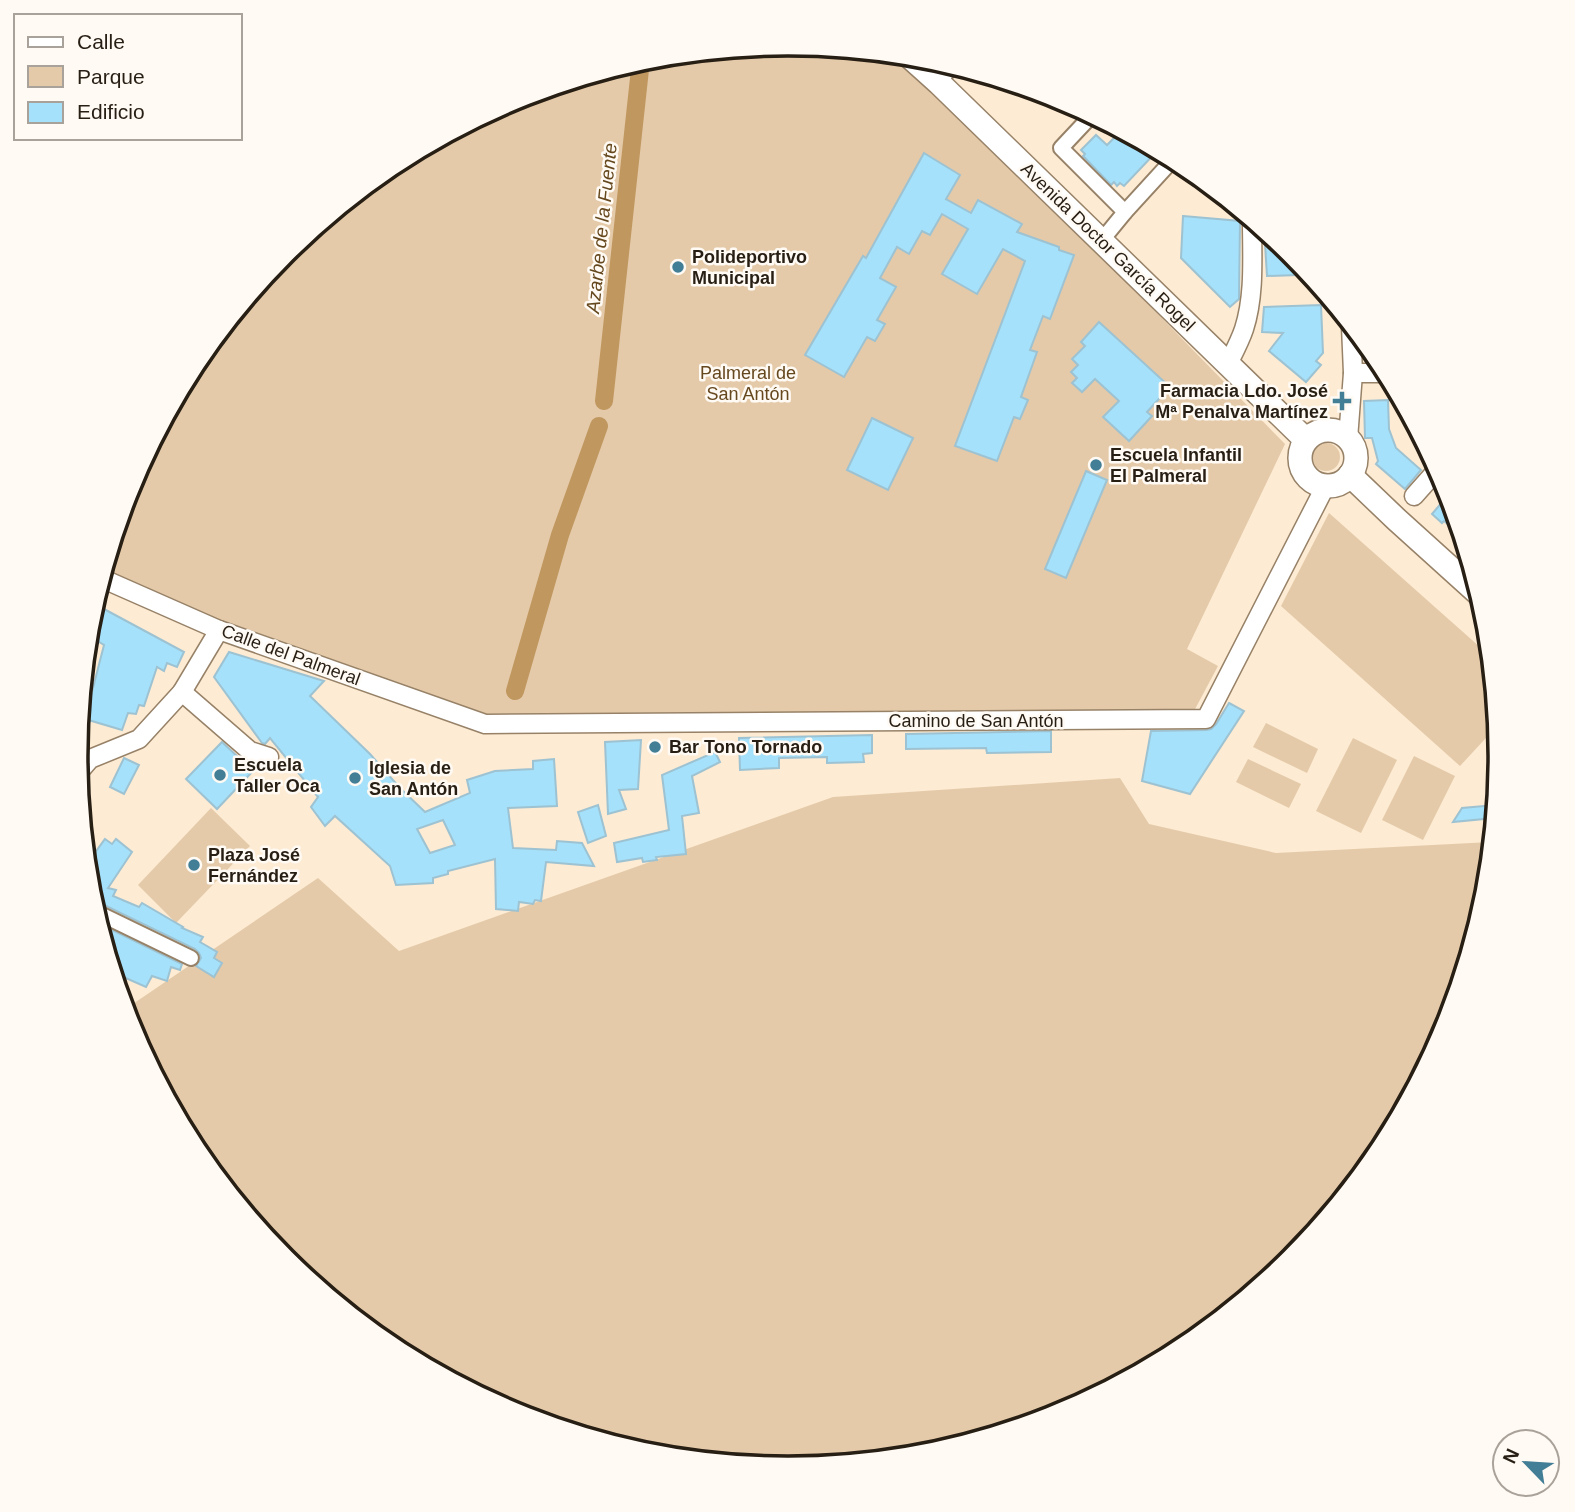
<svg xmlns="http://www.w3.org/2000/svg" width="1575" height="1512" font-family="Helvetica,sans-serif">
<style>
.green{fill:#e4caa9}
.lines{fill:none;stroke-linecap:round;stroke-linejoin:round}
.canal{stroke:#c0975f;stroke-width:18}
.building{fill:#a5e1fa;stroke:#9dc2d2;stroke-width:2;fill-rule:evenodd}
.pedestrian-casing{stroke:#978268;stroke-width:18}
.minor-casing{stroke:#978268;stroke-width:21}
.tertiary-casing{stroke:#978268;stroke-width:26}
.pedestrian{stroke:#fff;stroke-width:14}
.minor{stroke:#fff;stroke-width:18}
.tertiary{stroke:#fff;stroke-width:23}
.poi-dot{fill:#427e95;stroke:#fffaf4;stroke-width:2.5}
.labels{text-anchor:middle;stroke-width:5;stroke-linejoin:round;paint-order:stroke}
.street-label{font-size:18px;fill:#271e14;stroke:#fffaf4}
.poi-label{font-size:18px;font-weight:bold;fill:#271e14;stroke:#fffaf4;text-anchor:start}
.park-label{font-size:18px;fill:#66481e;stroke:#fffaf4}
.water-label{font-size:19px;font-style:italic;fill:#65481d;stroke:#fffaf4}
.rim{fill:none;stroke:#271e14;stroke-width:3.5}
</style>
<rect width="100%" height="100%" fill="#fdebd3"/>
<g class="green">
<path d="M788,44L901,55L925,76L1285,444L1187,649L1218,666L1194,711L490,720L158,598L103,570L130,483L196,360L284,252L392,164L515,98L649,57Z"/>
<circle cx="1326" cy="457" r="14"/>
<path d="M1329,513L1490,656L1497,726L1460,766L1281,606Z"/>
<path d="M1266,723L1318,749L1307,773L1253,747Z"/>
<path d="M1353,738L1397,760L1361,833L1316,811Z"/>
<path d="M1414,756L1455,776L1423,840L1382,820Z"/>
<path d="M1248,759L1301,784L1289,808L1236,782Z"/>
<path d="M1120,778L1149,824L1276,853L1491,842L1486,895L1445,1029L1379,1152L1291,1260L1183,1348L1060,1414L926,1455L787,1468L648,1454L515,1414L391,1348L284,1259L195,1151L129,1028L124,1010L318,878L399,951L833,797Z"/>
<path d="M211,808L250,846L176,923L138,885Z"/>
</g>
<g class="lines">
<g class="canal">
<path d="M604,401L641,60"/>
<path d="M515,691L560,535L599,426"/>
</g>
</g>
<g class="building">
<path d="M1121,131L1158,150L1124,186L1120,183L1117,186L1114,182L1111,185L1083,156L1085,154L1081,150L1096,135L1107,145Z"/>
<path d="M924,153L960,175L946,199L971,213L978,200L1022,224L1017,232L1059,247V250L1074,255L1050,319L1043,316L1030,350L1037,352L1021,397L1028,400L1020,419L1014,417L997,461L955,446L1025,261L1003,249L977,294L942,274L968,229L942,214L930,235L922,231L909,254L897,247L880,278L896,287L877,320L885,324L875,341L867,337L844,377L805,355L863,256L866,258Z"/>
<path d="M1183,216L1240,221L1239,299L1230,307L1181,258Z"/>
<path d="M1280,243L1291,253L1299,262L1298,275L1267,276L1265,244Z"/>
<path d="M1321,305L1323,353L1316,361L1321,365L1306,382L1269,351L1283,333L1262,332L1264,307Z"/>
<path d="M1099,322L1170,387L1147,412L1152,416L1129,441L1103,417L1119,401L1095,379L1082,392L1072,383L1077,378L1071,372L1078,365L1072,359L1085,346L1081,342Z"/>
<path d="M1388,400L1389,429L1396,448L1421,470L1405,489L1376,464L1378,461L1372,438H1365L1364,401Z"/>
<path d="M872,418L913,438L888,490L847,470Z"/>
<path d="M1086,471L1107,480L1066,578L1045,569Z"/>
<path d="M1449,494V496L1462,536L1444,521L1442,523L1432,514Z"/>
<path d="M104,609L184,652L177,667L167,663L164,671L157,667L144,706L139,705L136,714L128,713L122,730L85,719L104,645L89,636Z"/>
<path d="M229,652L324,681L310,696L370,754L400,788L425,812L470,793L467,780L495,771L533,769V761L554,759L557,806L508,808L513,848L556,850L557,841L582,843L594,866L546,862L541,901L535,900L533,904L519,902L518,911L496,909L495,859L448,871V874L433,878V883L396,885L390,866L335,816L325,826L311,807L318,797L270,738L265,744L262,743L214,677ZM443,820L455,845L430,853L417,829Z"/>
<path d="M1229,703L1244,711L1190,794L1142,781L1151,731L1206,730L1211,729L1216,724Z"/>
<path d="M1051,731V752L987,753L986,748L906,749V734Z"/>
<path d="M872,735V753L863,754L864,762L827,763V757L779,758V768L740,770L739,738Z"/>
<path d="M641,740L638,789L619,790L626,809L608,814L605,742Z"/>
<path d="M222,742L253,771L217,809L186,779Z"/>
<path d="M715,752L720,762L692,776L699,813L682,816L686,854L656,857L657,860L643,862L642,858L617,862L614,843L669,830L662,775Z"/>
<path d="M124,758L139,765L124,794L110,787Z"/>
<path d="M598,805L606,836L588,843L578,812Z"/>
<path d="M1495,805L1494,818L1453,822L1462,808Z"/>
<path d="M105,839L112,844L116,839L132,852L108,888L116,890L113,896L139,907L142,903L183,927L182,928L203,937L200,942L217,952L214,958L222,963L214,977L196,966L201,958L199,953L195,949L98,902H91L86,865Z"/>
<path d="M98,923L182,964L180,970L171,967L167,981L152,976L146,987L112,972Z"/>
</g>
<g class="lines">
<g class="pedestrian-casing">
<g id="pedestrian">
<path d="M939,83L952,65"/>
<path d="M1092,115L1061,148L1125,212"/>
<path d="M1102,240L1125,212L1168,165L1169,156"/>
<path d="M94,911L191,958"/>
</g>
</g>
<g class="minor-casing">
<g id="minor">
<path d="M1228,364C1234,352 1240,341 1244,329C1255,295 1252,256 1252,221"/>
<path d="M1353,373H1387"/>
<path d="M1348,439L1353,373L1351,326"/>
<path d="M1414,496L1438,469"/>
<path d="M101,578L219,630L485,724L1206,719L1325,487"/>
<path d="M182,692L250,751L269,757"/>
<path d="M77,774L90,759L139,739L182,692L219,630"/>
</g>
</g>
<g class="tertiary-casing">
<g id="tertiary">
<path d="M909,56L939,83L1306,440"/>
<circle cx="1328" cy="458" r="28"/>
<path d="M1350,475L1396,519L1479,594"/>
</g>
</g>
<use href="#pedestrian" class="pedestrian"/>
<use href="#minor" class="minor"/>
<use href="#tertiary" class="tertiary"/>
</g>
<g class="poi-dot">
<circle cx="678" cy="267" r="7"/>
<path d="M1338.5 390.5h7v7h7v7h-7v7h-7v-7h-7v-7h7z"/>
<circle cx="1096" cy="465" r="7"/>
<circle cx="655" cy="747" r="7"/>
<circle cx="220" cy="775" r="7"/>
<circle cx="355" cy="778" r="7"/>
<circle cx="194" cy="865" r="7"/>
</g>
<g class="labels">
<g class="street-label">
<text transform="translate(1108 247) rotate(44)" y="6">Avenida Doctor García Rogel</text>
<text transform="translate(291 655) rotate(20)" y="6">Calle del Palmeral</text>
<text x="976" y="727">Camino de San Antón</text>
</g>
<g class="poi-label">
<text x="692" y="263">Polideportivo<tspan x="692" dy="21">Municipal</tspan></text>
<text x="1328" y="397" text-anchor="end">Farmacia Ldo. José<tspan x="1328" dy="21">Mª Penalva Martínez</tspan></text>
<text x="1110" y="461">Escuela Infantil<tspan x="1110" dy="21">El Palmeral</tspan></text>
<text x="669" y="753">Bar Tono Tornado</text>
<text x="234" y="771">Escuela<tspan x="234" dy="21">Taller Oca</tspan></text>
<text x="369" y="774">Iglesia de<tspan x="369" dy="21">San Antón</tspan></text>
<text x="208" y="861">Plaza José<tspan x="208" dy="21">Fernández</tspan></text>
</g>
<g class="park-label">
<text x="748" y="379">Palmeral de<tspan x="748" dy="21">San Antón</tspan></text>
</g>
<g class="water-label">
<text transform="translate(601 228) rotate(-84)" y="7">Azarbe de la Fuente</text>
</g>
</g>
<path d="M0 0H1575V1512H0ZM88 756a700 700 0 1 1 1400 0a700 700 0 1 1-1400 0Z" fill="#fffaf4" fill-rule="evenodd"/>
<path class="rim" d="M88 756a700 700 0 1 1 1400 0a700 700 0 1 1-1400 0Z"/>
<rect x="14" y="14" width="228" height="126" fill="#fffaf4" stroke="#a9a29a" stroke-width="2"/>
<rect x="28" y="37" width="35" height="10" fill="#ffffff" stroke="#a9a29a" stroke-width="2"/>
<text x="77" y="49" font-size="21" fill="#271e14">Calle</text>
<rect x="28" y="66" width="35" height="21" fill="#e4caa9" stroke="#a9a29a" stroke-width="2"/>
<text x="77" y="84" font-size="21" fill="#271e14">Parque</text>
<rect x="28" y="102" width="35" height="21" fill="#a5e1fa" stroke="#a9a29a" stroke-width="2"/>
<text x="77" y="119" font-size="21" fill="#271e14">Edificio</text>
<g transform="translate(1526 1463) rotate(295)"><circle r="33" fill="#fffaf4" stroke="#a9a29a" stroke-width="2"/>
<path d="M0-5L12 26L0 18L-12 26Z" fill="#427e95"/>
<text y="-10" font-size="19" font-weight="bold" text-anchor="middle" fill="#271e14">N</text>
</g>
</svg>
